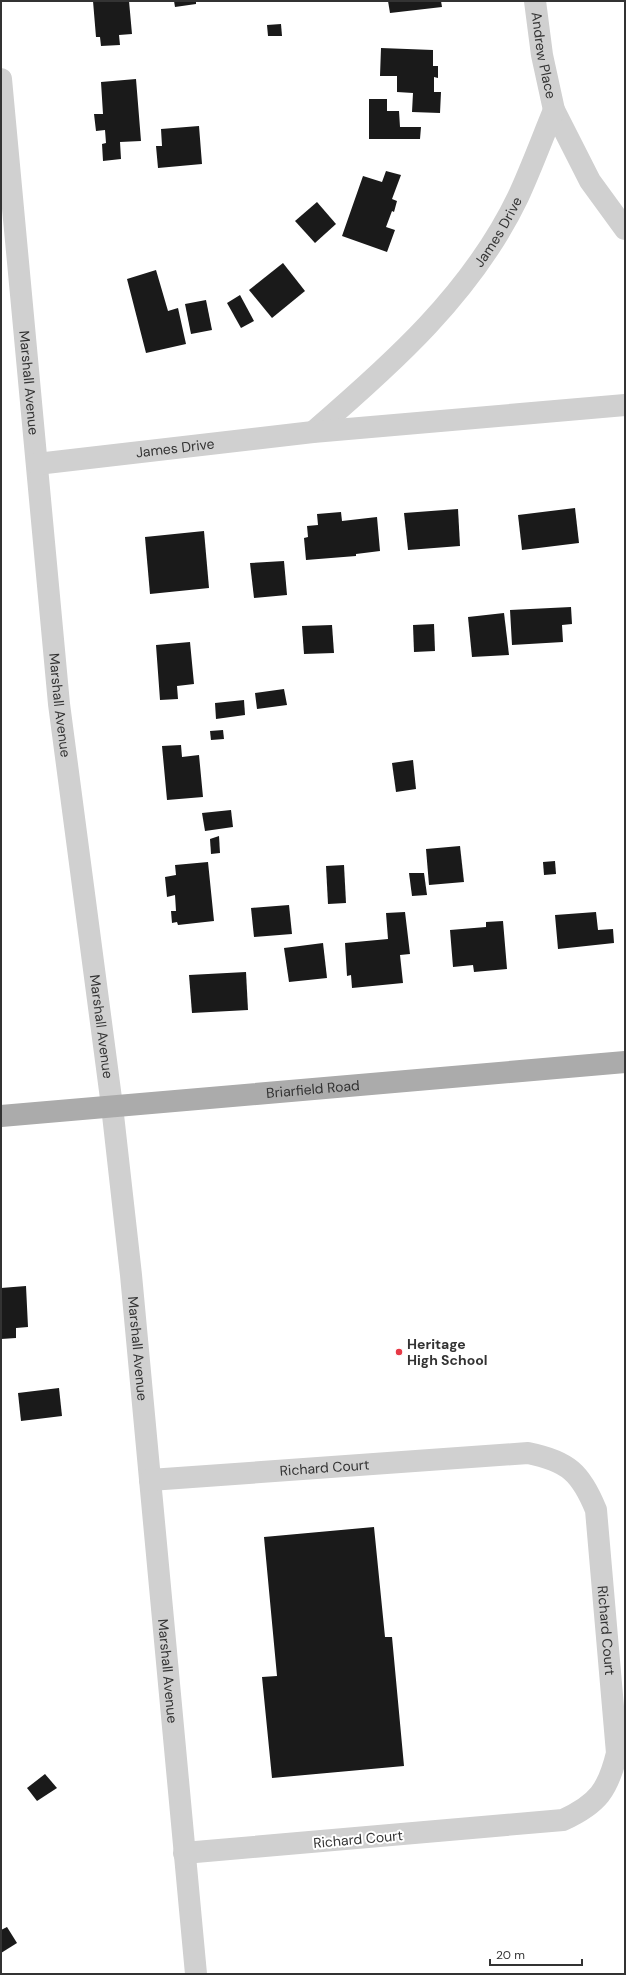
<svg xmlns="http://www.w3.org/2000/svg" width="626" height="1975" font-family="'DM Sans',sans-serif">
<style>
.building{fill:#1a1a1a}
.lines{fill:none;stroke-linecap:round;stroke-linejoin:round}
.minor{stroke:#d0d0d0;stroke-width:22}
.major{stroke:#ababab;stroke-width:22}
.poi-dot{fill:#e63946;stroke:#fff;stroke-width:1.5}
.labels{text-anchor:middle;stroke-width:4;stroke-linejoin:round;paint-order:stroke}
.street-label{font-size:14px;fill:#333;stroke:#fff}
.poi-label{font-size:14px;font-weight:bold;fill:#333;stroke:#fff;text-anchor:start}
</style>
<rect width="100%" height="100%" fill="#fff"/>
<g class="building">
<path d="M93,1H129L132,34L119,35L120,45L101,46L100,37H96Z"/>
<path d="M174,1H196V4L175,7Z"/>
<path d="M388,1H441L442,7L390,13Z"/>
<path d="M281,24L282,36H268L267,25Z"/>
<path d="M381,48L433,50V66H438V78L434,77V92H441L440,113L412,112L413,93L397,92V76H380Z"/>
<path d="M136,79L141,141L120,142L121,159L103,161L102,144L106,143L105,130L96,131L94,114H103L101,82Z"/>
<path d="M369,99H387V111H399L400,127H421L420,139H369Z"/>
<path d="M199,126L202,164L158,168L156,146H162L161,129Z"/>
<path d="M386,171L401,175L392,199L397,201L394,212L392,211L386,227L395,230L387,252L342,236L363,176L382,182Z"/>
<path d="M317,202L336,224L315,243L295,221Z"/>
<path d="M283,263L305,291L272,318L249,290Z"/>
<path d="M156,270L168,311L178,308L186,344L146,353L127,279Z"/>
<path d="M240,295L254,321L241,328L227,303Z"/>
<path d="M206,300L212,330L191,334L185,304Z"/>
<path d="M575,508L579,543L522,550L518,515Z"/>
<path d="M458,509L460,546L408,550L404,513Z"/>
<path d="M341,512L342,521L377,517L380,551L356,554V556L306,560L304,538L308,537L307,526L318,525L317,514Z"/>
<path d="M204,531L209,588L150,594L145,537Z"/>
<path d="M284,561L287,595L254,598L250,563Z"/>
<path d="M571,607L572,624L562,625L563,642L512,645L510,610Z"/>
<path d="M504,613L509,655L472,657L468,617Z"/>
<path d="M434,624L435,651L414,652L413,625Z"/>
<path d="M332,625L334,653L304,654L302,626Z"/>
<path d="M190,642L194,684L177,686L178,699L160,700L156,645Z"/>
<path d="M284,689L287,705L257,709L255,693Z"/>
<path d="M244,700L245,715L216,719L215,703Z"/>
<path d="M223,730L224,739L211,740L210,731Z"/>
<path d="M181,745L182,757L199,755L203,797L167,800L162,746Z"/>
<path d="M413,760L416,789L396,792L392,763Z"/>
<path d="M231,810L233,827L205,831L202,813Z"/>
<path d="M219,836L220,853L211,854L210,839Z"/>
<path d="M460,846L464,882L429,885L426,849Z"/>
<path d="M555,861L556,874L544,875L543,862Z"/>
<path d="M208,862L214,921L178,925L177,922L172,923L171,911H176L175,895L167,897L165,877L176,875L175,865Z"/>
<path d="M344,865L346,903L328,904L326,866Z"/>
<path d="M409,873H424L427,895L412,896Z"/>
<path d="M289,905L292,934L254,937L251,908Z"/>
<path d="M405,912L410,954L400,955L403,983L352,988L351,975L347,976L345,943L388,939L386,913Z"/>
<path d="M596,912L598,930L613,929L614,943L558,949L555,915Z"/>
<path d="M503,921L507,969L474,972L473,965L453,967L450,930L486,927V922Z"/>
<path d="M323,943L327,978L289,982L284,948Z"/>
<path d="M246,972L248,1010L192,1013L189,975Z"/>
<path d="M26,1286L28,1327L16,1328V1338L1,1339V1288Z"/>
<path d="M59,1388L62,1416L21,1421L18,1393Z"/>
<path d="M374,1527L385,1637H392L404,1766L272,1778L262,1677L277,1676L264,1537Z"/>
<path d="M45,1774L57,1788L37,1801L27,1788Z"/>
<path d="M7,1927L17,1943L1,1953V1930Z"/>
</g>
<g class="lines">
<g class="minor">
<path id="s1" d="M535,1L542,55L554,110L590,181L625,229"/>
<path id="s2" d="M1,79L59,704L112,1106L131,1275L196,1974"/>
<path id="s3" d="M313,432C392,364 472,293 518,197C531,169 542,139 554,110"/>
<path id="s4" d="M37,464L313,432L625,405"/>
<path id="s5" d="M150,1480L528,1453C568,1461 581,1473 596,1510L617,1753C608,1790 598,1804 563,1820L184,1853"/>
</g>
<path class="major" id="s6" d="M1,1116L625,1062"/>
</g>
<circle class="poi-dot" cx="399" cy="1352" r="4"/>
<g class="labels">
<g class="street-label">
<text dy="5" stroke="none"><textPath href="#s1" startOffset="55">Andrew Place</textPath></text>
<text dy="5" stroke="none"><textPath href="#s3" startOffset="274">James Drive</textPath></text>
<text dy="5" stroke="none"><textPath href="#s2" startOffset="305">Marshall Avenue</textPath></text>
<text dy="5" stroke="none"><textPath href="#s4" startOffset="139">James Drive</textPath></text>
<text dy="5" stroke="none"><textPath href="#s2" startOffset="629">Marshall Avenue</textPath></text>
<text dy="5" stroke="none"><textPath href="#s2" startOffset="953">Marshall Avenue</textPath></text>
<text dy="5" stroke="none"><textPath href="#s6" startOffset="313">Briarfield Road</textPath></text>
<text dy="5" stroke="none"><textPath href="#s2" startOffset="1277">Marshall Avenue</textPath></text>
<text dy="5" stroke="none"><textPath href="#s5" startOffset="175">Richard Court</textPath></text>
<text dy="5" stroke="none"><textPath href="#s5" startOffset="594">Richard Court</textPath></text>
<text dy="5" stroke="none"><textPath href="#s2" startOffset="1601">Marshall Avenue</textPath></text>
<text transform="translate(358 1839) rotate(-5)" y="5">Richard Court</text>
</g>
<g class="poi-label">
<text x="407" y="1349">Heritage<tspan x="407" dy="16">High School</tspan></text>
</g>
</g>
<rect width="626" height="1975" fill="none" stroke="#333333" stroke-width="4"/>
<path d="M490 1959v6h92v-6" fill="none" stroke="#333333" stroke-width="2"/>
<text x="496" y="1959" font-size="12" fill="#333333" stroke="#ffffff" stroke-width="3" paint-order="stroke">20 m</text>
</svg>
